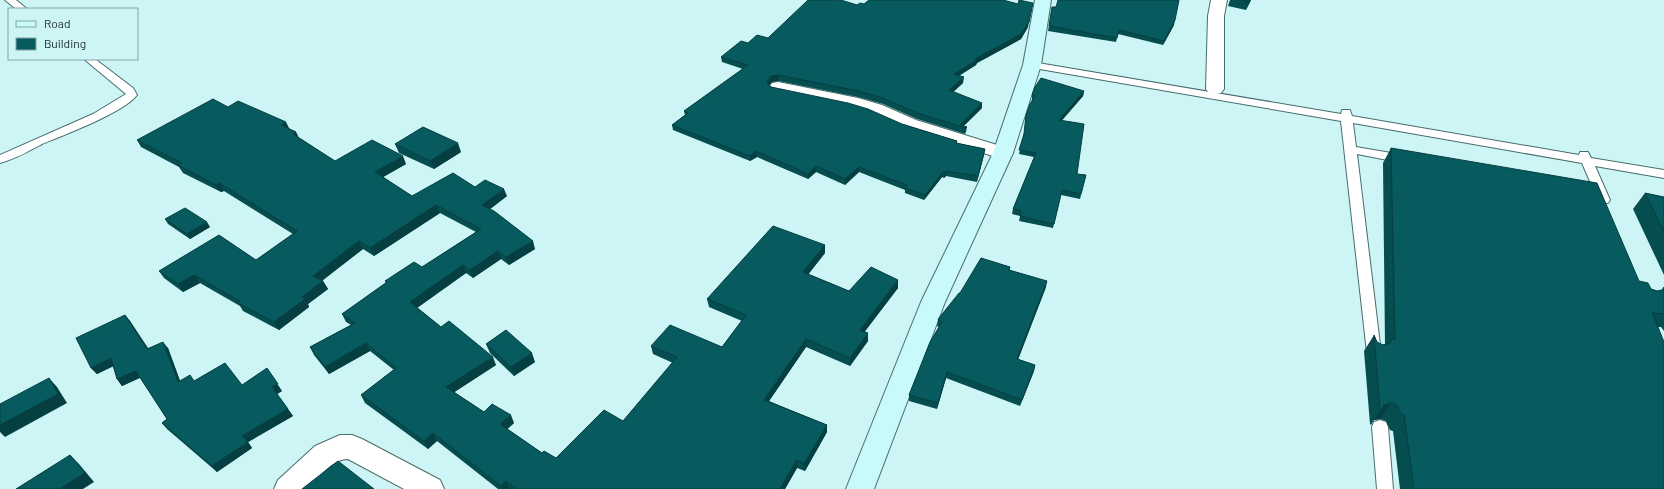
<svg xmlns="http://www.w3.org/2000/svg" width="1664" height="489" font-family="Barlow,sans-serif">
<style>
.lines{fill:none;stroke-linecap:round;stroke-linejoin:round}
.service-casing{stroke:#486c6d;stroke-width:2}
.minor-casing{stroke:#486c6d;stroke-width:2}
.secondary-casing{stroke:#486c6d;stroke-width:2}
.service{fill:#fff;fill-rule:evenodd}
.minor{fill:#fff;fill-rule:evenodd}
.secondary{fill:#c8fafc;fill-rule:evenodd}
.wall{fill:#064d50}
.shaded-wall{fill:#053f41}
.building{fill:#075a5d;stroke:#053f41}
</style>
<rect width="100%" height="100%" fill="#cdf5f6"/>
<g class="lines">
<g class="service-casing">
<g id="service">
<path d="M5,0H16L27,9H16Z"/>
<path d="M84,59H95L133,88L137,95C125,112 64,135 42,144C29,151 15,159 0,163V155L93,114L126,94Z"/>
<path d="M1032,62L1341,114L1342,110H1350L1352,116L1579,155L1580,152H1588L1591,158L1664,170V178L1595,166L1610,200L1608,203H1600L1598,200L1582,163L1353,123L1356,147L1403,155L1407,156L1409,159L1407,162L1403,163L1357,154L1381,353L1379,357L1374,359L1369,357L1367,353L1341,121L1028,67L1027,65L1028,63Z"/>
<path d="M1380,420L1386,422L1388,427L1393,489H1377L1372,427L1374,422Z"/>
</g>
</g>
<g class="minor-casing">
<g id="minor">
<path d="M1211,0H1227L1224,16V89L1221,93L1215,94L1209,93L1206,89L1208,16Z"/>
<path d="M778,82L858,98L882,105L916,120L1010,149L1013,153L1010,157L1003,159L996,157L902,128L868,113L848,107L772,91L769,87L772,83Z"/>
<path d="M340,435H352L362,439L440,480L444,489H404L348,459C332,459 318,478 307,489H274L278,480L315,446Z"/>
</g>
</g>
<g class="secondary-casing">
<path id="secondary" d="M1035,0H1051L1041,65L1013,153L945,302L874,489H846L921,302L993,153L1023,65Z"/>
</g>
<use href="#service" class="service"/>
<use href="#minor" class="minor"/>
<use href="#secondary" class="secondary"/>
</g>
<g class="wall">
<path d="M1230,0H1251L1246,10L1228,6Z"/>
<path d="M864,4L1028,27L1021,39L977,63L976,65L959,76L963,83L953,92L982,108L964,126L967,127L966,132L965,134L917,119L883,104L858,97L778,81L772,82L769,85L771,87L902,124L957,141V143L985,149L977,182L946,176L944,178L942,177L924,200L905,193V190L859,172L845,185L816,172L808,179L757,157L750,161L673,130L672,125L685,115L684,111L743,69L722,62L721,57L748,43L768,38L857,5Z"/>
<path d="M1052,7L1174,25L1163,45L1118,34L1116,42L1048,31Z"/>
<path d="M1084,91L1083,96L1062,120L1077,174L1086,175L1080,199L1061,195L1053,228L1019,221L1020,216L1012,214L1013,209L1034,157L1019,154L1032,100V95Z"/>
<path d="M228,107L290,129L296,132L298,137L335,161L406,164L383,177L412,196L475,187L507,196L490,209L535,249L509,265L501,259L473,278L466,273L417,308L441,327L496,365L454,392L484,412L514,423L507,429L542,453L556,458L623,421L673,363L653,354L651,346L722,347L742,321L709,307L707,299L825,245V253L808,274L849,291L898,280V288L864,332L868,341L850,366L806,347L769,401L827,425V432L805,471L797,468L785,489H498L437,441L428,449L365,403L361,395L394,370L370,351L329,374L314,355L310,347L351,325L346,322L342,314L386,283L385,281L422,267L476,232L440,213L374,256L363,249L322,281H323L328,289L308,304L309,307L279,330L243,311L240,306L200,283L183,292L164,278L159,271L256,260L293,234L224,191L221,192L183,173L179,167L141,147L137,140Z"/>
<path d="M395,144L461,152L434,169L399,153Z"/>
<path d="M1391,148L1639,281L1651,289L1657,291L1662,290L1664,287V331L1661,327H1658L1664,489H1400L1393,431L1390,430L1386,421L1380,419L1374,420L1371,425L1370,424L1364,351L1374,335L1377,342L1383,345L1385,344L1383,163Z"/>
<path d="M1645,193L1664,197V275L1633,209Z"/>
<path d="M165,219L210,227L190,239L168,224Z"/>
<path d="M1010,267V271L1046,287L1018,359L1035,365L1034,371L1020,406L946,378L937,409L909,401V395L939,327L937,326L938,320L960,293Z"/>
<path d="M125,315L130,321L148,348H168L180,381H194L242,385L282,391L277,394L293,416L248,442L252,448L217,472L167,429L162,423L167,419L140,378L122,386L117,379L113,366L97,374L91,368Z"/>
<path d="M486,344L535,362L514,376L490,353Z"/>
</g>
<g class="shaded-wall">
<path d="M1250,0H1251L1246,10L1249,2Z"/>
<path d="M1033,3L1028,27L1021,39L977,63L976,65L953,79L954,74Z"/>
<path d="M1175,20L1174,25L1163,45L1164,41Z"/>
<path d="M778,75V81L772,82L768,87L767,82L771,76Z"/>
<path d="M964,77L963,83L949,96V90Z"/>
<path d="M1084,91L1083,96L1058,125L1059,120Z"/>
<path d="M982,103V108L962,127L960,125Z"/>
<path d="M286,122L290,130L281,125Z"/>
<path d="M296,132L300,140L293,134Z"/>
<path d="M458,143L461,152L434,169L430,161Z"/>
<path d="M985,149L984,155L977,182L978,176Z"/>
<path d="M756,151L757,157L750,161V156Z"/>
<path d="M403,156L406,164L378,180L375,172Z"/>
<path d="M816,166V172L808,179V174Z"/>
<path d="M859,167V172L845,185V179Z"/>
<path d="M946,171V176L944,178L945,173Z"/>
<path d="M943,172L942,177L924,200L925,195Z"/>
<path d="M219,183L224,191L221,192L216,185Z"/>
<path d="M504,189L507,196L485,213L482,205Z"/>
<path d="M436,205L440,213L374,256L370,248Z"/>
<path d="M207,222L210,227L190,239L187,234Z"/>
<path d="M359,241L363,249L317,284L313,276Z"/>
<path d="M533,241L535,249L509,265L506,257Z"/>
<path d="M825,245V253L804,280L803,272Z"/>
<path d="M498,251L501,259L473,278L470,270Z"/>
<path d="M463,265L466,273L414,310L410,302Z"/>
<path d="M194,275L200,283L183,292L178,284Z"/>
<path d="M898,280V288L860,338V330Z"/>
<path d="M323,281L328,289L308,304L309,307L279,330L274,322L302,297Z"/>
<path d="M1047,281L1046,287L1016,365L1017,359Z"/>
<path d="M125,315L130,321L152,355L147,349Z"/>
<path d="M868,333V341L850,366V358Z"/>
<path d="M806,339V347L765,407L764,400Z"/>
<path d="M163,342L168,348L183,389L178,382Z"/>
<path d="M366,343L370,351L329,374L325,367Z"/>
<path d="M532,353L535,362L514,376L511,367Z"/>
<path d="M493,357L496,365L450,395L446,387Z"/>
<path d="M111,358L116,365L97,374L91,368Z"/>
<path d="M1035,365L1034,371L1020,406L1022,400Z"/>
<path d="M136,371L141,377L122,386L117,379Z"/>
<path d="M947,372L946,378L937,409L938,403Z"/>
<path d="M271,374L282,391L277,394L272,387Z"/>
<path d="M49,378L57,387L67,403L5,437L0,432V425Z"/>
<path d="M1391,403L1380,419L1374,420L1384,405Z"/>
<path d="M288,409L293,416L248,442L252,448L217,472L212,466L242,436Z"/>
<path d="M511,415L514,423L504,432L500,424Z"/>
<path d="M827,425V432L805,471L804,464Z"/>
<path d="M433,433L437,441L428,449L424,441Z"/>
<path d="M70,455L79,464L94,482L83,489H61V488Z"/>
<path d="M797,460V468L785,489H780Z"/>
<path d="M506,481L509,489H502L501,486Z"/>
</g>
<g class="building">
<path d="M808,0H834L837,1L838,0H841L857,5L860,3L864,4L869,0H1003L1018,4L1019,0L1033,3L1029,22L1021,34L975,59L977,60L954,74L964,77L949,90L982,103L960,125L967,127L966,128L917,113L883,98L859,91L778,75L771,76L767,82L771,87L848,103L868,109L902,124L957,141L956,143L985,149L978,176L946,171L945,173L943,172L925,195L905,188L907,185L859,167L845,179L816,166L808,174L756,151L750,156L672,125L688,113L684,111L748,65L721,57L741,41L748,43L757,35L768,38Z"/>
<path d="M1058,0H1179L1175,20L1164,41L1119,30L1117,38L1049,26L1052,7H1056Z"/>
<path d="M1242,0H1250L1249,2Z"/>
<path d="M1041,78L1084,91L1059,120L1084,124L1077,174L1086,175L1081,194L1062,190L1054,224L1020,216L1021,211L1013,209L1036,153L1019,150L1024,134L1026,115L1030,104L1035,96L1032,95L1035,87Z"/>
<path d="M213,99L228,107L238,101L286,122L281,125L296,132L293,134L335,161L372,140L403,156L375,172L412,196L453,173L475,187L485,180L504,189L482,205L494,211L533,241L506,257L498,251L470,270L463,265L410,302L441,327L449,321L493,357L446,387L484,412L492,404L511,415L500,424L542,453L544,451L556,458L604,410L623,421L677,357L651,346L670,325L722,347L746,315L707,299L773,226L825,245L803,272L849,291L871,267L898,280L860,330L868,333L850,358L806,339L764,400L827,425L804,464L797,460L780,489H517L506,481L501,486L433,433L424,441L361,395L396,368L366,343L325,367L310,347L355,323L342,314L387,282L385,281L414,262L422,267L481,229L436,205L370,248L359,241L313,276L323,281L302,297L305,299L274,322L238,303L240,301L194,275L178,284L159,271L219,235L256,260L297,231L219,183L216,185L178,165L182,163L137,140Z"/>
<path d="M423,127L458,143L430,161L395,144Z"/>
<path d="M1391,148L1597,183L1639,281L1648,283L1651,289L1657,291L1662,290L1664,287V313L1663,314L1652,312L1664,342V489H1414L1404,415L1401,414L1397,405L1391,403L1384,405L1382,409H1380L1374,335L1377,342L1383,345L1390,343L1392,339L1395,340Z"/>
<path d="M1645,193L1664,197V231Z"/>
<path d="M185,208L207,222L187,234L165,219Z"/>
<path d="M981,258L1010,267L1009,270L1047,281L1017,359L1035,365L1022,400L947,372L938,403L909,395L930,342L942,322L938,320L939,318L959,293H960Z"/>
<path d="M125,315L147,349L163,342L178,382L190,375L194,381L225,363L242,385L267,368L278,384L272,387L288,409L242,436L248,442L212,466L162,423L167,419L136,371L117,379L111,358L91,368L76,338Z"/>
<path d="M506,330L532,353L511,367L486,344Z"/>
<path d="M49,378L58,394L0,425V404Z"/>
<path d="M70,455L85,473L61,488V489H16Z"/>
<path d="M338,461L374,489H302Z"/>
</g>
<rect x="8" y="8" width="130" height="52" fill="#cdf5f6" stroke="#85a3a4"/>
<rect x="16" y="21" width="20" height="6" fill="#c8fafc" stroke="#85a3a4"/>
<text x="44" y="28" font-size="12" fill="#1a2929">Road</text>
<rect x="16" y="38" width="20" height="12" fill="#075a5d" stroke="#85a3a4"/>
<text x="44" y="48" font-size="12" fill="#1a2929">Building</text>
</svg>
